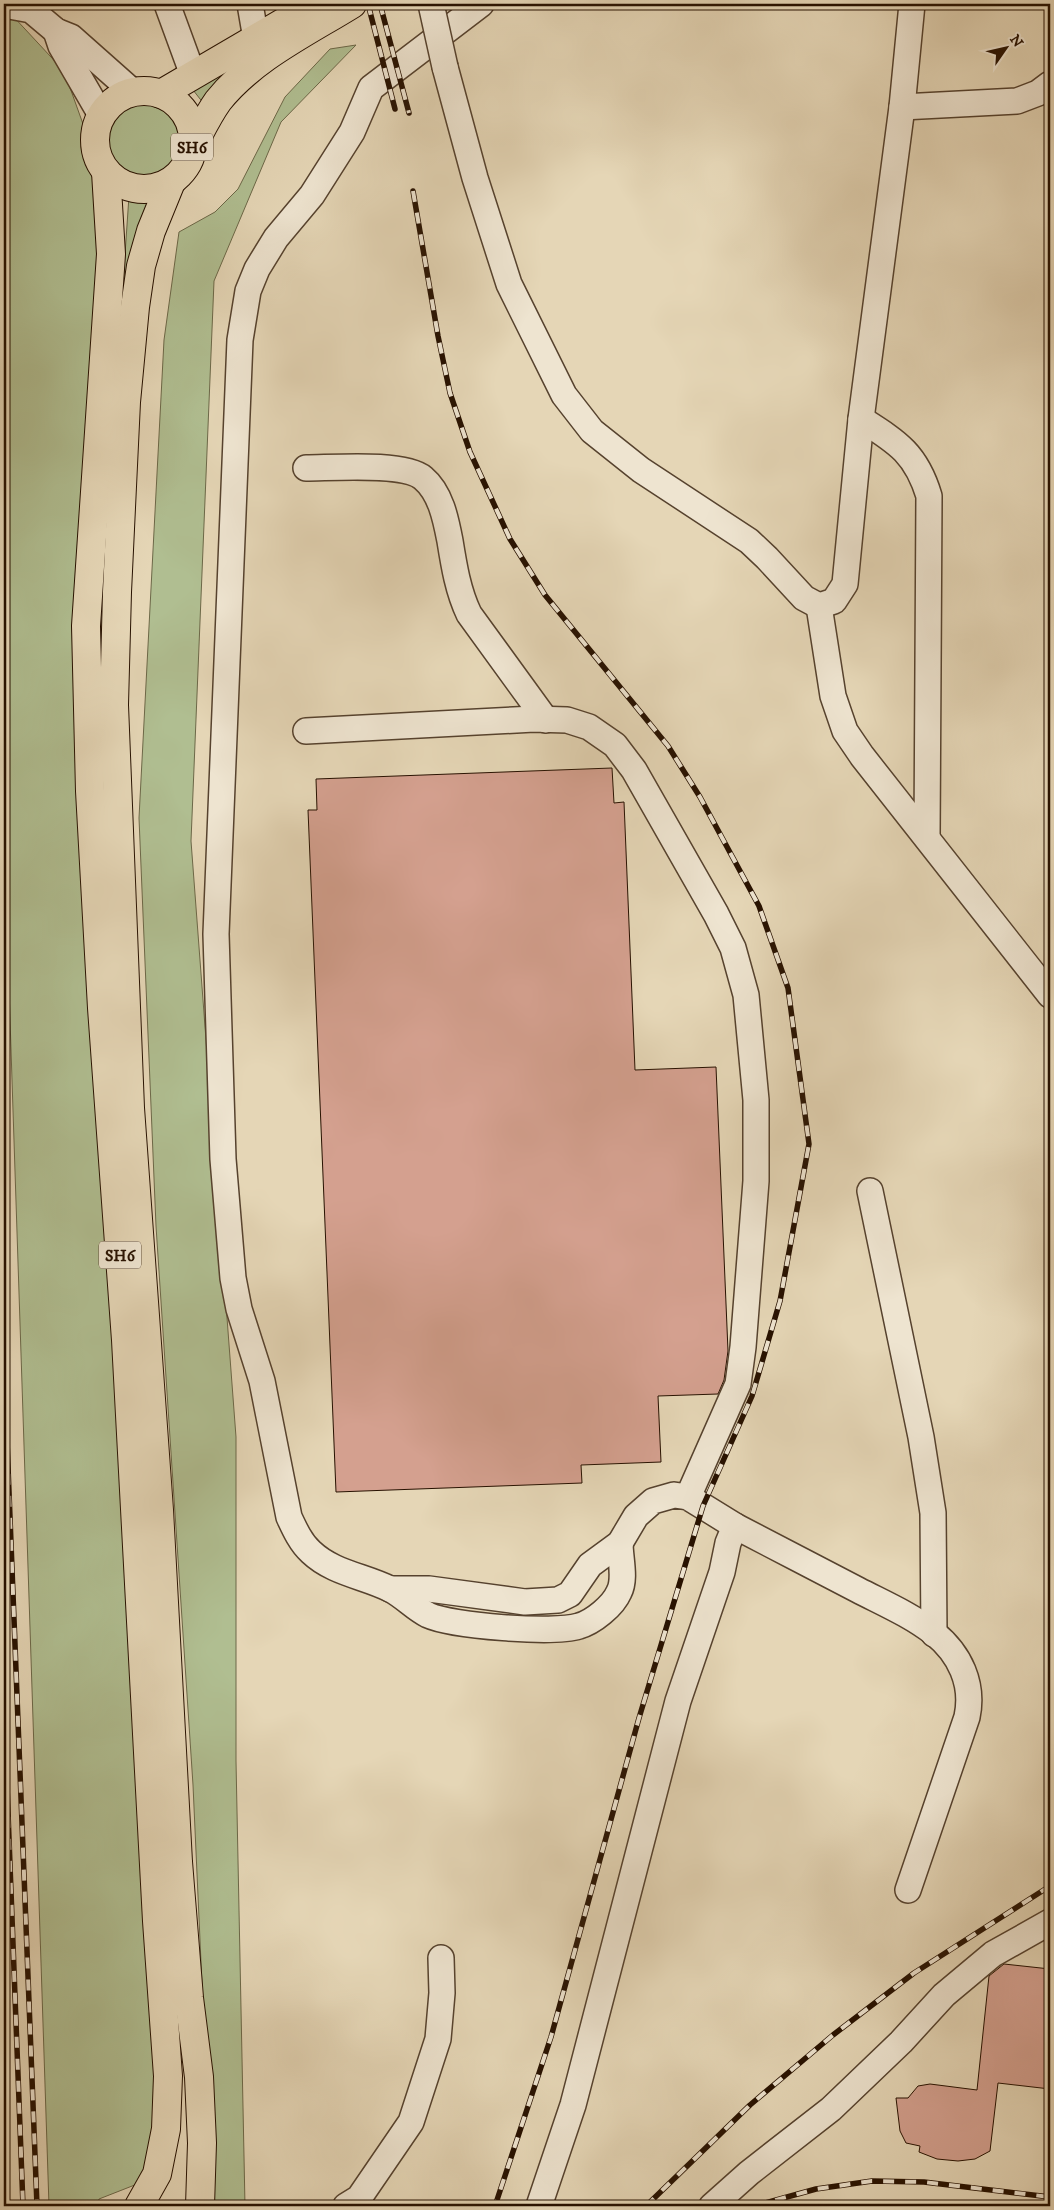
<svg xmlns="http://www.w3.org/2000/svg" width="1054" height="2210" font-family="'IM FELL DW Pica',serif">
<style>
.green{fill:#b0be91;stroke:#6c6848}
.building{fill:#d4a08f;stroke:#271100}
.lines{fill:none;stroke-linecap:round;stroke-linejoin:round}
.minor-casing{stroke:#56422e;stroke-width:28}
.major-casing{stroke:#271100;stroke-width:30}
.minor{stroke:#eee4d0;stroke-width:25}
.major{stroke:#e5d6b6;stroke-width:28}
.rail-casing{stroke:#271100;stroke-width:5.5}
.rail{stroke:#eee4d0;stroke-width:4;stroke-dasharray:11;stroke-linecap:butt}
.minor-bridge-casing{stroke:#56422e;stroke-width:28;stroke-linecap:butt}
.minor-bridge{stroke:#eee4d0;stroke-width:25}
.labels{text-anchor:middle;stroke-width:4.5;stroke-linejoin:round;paint-order:stroke}
.shield{fill:#eee4d0;stroke:#63503e;stroke-width:1}
.shield-label{font-size:16px;font-weight:bold;fill:#271100}
</style>
<rect width="100%" height="100%" fill="#e5d6b6"/>
<filter id="stains"><feTurbulence type="fractalNoise" baseFrequency=".004" numOctaves="4"/><feColorMatrix values="0 0 0 0 .2 0 0 0 0 .09 0 0 0 0 .02 0 0 0 .5 -.17"/></filter>
<radialGradient id="worn" r=".72"><stop offset=".6" stop-color="#630" stop-opacity="0"/><stop offset="1" stop-color="#630" stop-opacity=".3"/></radialGradient>
<g class="green">
<path d="M4,13L11,14L64,71L83,124L104,228L82,635L159,2096L150,2179L99,2199L98,2206H49L4,836Z"/>
<path d="M356,45L281,122L214,281L191,841L236,1437V1761L245,2206H212L193,1785L156,1226L139,818L164,340L179,232L215,212L238,189L285,97L330,49Z"/>
<path d="M250,54L204,104L193,90Z"/>
<circle cx="145" cy="139" r="37"/>
<path d="M129,196L143,199H155L114,416Z"/>
</g>
<g class="building">
<path d="M612,768L614,803L624,802L635,1070L716,1067L728,1351L724,1380L718,1394L658,1396L661,1462L581,1465L582,1483L336,1492L308,810H317L316,779Z"/>
<path d="M1004,1964L1050,1969V2089L998,2083L990,2151L975,2159L958,2161L937,2159L919,2152L920,2146L906,2143L900,2131L896,2098H908L918,2086L930,2084L977,2090L989,1976Z"/>
</g>
<g class="lines">
<g class="minor-casing">
<g id="minor">
<path d="M167,4L193,75"/>
<path d="M250,4L256,39"/>
<path d="M481,4L371,88L352,132L312,195L276,238L257,269L248,291L240,340L216,934L223,1159L233,1278L239,1309L262,1381L289,1517C295,1530 301,1543 311,1552C333,1573 364,1576 390,1589C404,1596 414,1608 428,1615C452,1626 554,1634 579,1626C593,1622 613,1606 619,1592C626,1579 620,1558 620,1543"/>
<path d="M4,5L31,10L56,31L71,37L133,92"/>
<path d="M56,31L61,46L101,115"/>
<path d="M445,67L475,178L509,284L564,395L592,431L641,470L749,541L767,558L804,598L819,606L834,601L845,584L861,419L902,107L912,4"/>
<path d="M902,107L1017,101L1038,93L1050,84"/>
<path d="M861,419C897,442 916,453 929,496L927,837"/>
<path d="M306,468C332,468 404,462 423,478C441,493 446,520 450,541C454,566 458,591 469,614L546,720"/>
<path d="M819,606L833,696L845,731L862,756L1050,995"/>
<path d="M306,731L534,719L567,720L589,727L615,745L634,770L716,914L733,948L746,995L756,1100V1181L743,1347L738,1384L688,1497"/>
<path d="M870,1191L921,1437L933,1513L934,1634"/>
<path d="M735,1526C776,1547 817,1569 858,1590C883,1603 911,1615 934,1633C960,1654 974,1684 967,1717L908,1890"/>
<path d="M390,1589H429L525,1602L558,1600L570,1594L590,1565L620,1543L636,1516L653,1501L674,1495L688,1497L735,1526L728,1543L722,1572L678,1701L573,2105L539,2206"/>
<path d="M346,2206L359,2198L411,2122L438,2039L442,1993L441,1958"/>
<path d="M712,2206L749,2173L831,2109L901,2042L944,1995L993,1954L1050,1922"/>
</g>
</g>
<g class="major-casing">
<g id="major">
<circle cx="144" cy="140" r="49"/>
<path d="M161,94L315,4"/>
<path d="M193,145C201,130 208,115 218,101C252,58 307,32 352,4"/>
<path d="M106,172L111,254L86,626L90,791L102,1008L126,1340L157,1921L168,2076L166,2129L157,2174L139,2206"/>
<path d="M171,182L151,231L141,266L135,307L126,402L117,592L114,705L130,1108L159,1510L178,1862L189,1998L199,2077L202,2143L200,2206"/>
</g>
</g>
<use href="#minor" class="minor"/>
<use href="#major" class="major"/>
<g class="rail-casing">
<g id="rail">
<path d="M368,4L395,109"/>
<path d="M380,4L409,113"/>
<path d="M413,191L438,336L450,393L470,452L510,539L545,595L668,746L700,797L759,906L788,988L809,1144L780,1301L752,1396L703,1506L639,1718L551,2037L495,2206"/>
<path d="M4,1364L37,2206"/>
<path d="M4,1707L23,2206"/>
<path d="M646,2206L750,2105L833,2035L914,1973L1050,1886"/>
<path d="M754,2206L816,2189L872,2181L924,2182L1050,2197"/>
</g>
</g>
<use href="#rail" class="rail"/>
<g class="minor-bridge-casing">
<path id="minor-bridge" d="M431,4L445,67"/>
</g>
<use href="#minor-bridge" class="minor-bridge"/>
</g>
<g class="labels">
<g class="shield">
<rect x="171" y="133.5" width="42" height="27" rx="4"/>
<rect x="99" y="1241.5" width="42" height="27" rx="4"/>
</g>
<g class="shield-label">
<text x="192" y="153">SH6</text>
<text x="120" y="1261">SH6</text>
</g>
</g>
<rect width="1054" height="2210" fill="none" stroke="#e5d6b6" stroke-width="20"/>
<rect x="5" y="5" width="1044" height="2200" fill="none" stroke="#271100" stroke-width="2.5"/>
<rect x="10" y="10" width="1034" height="2190" fill="none" stroke="#271100"/>
<g transform="translate(1006 48) rotate(56)" stroke="#eee4d0" stroke-width="4" paint-order="stroke">
<path d="M0-4L9 19L0 12L-9 19Z" fill="#271100"/>
<text y="-8" font-size="14" font-weight="bold" text-anchor="middle" fill="#271100">N</text>
</g>
<rect width="100%" height="100%" filter="url(#stains)"/>
<rect width="100%" height="100%" fill="url(#worn)"/>
</svg>
